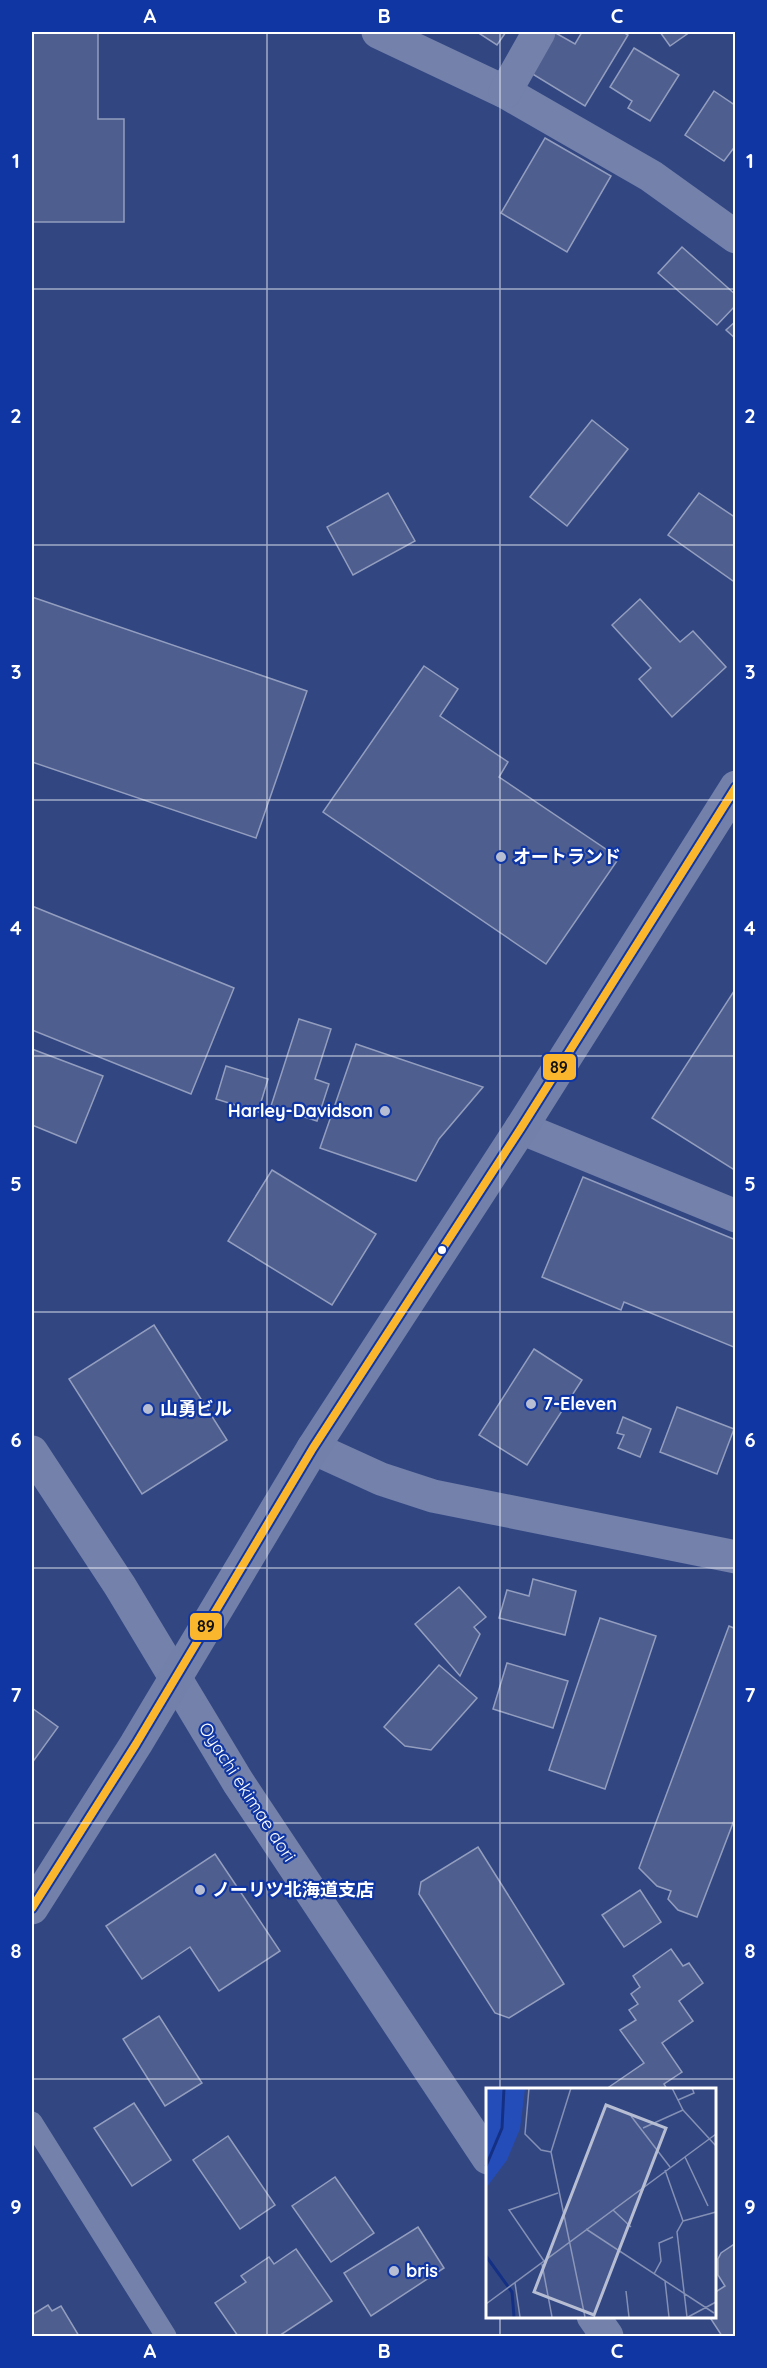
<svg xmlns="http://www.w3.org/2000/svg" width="767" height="2368" font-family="Quicksand,'Noto Sans JP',sans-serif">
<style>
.building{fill:#4e5e8f;stroke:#939ebf;stroke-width:1.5}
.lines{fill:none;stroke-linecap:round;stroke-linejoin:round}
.service{stroke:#7381ab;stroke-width:21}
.minor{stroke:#7381ab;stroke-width:33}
.tertiary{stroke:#7381ab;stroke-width:33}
.trunk{stroke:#7280aa;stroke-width:33}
.bus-1-casing{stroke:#1036a4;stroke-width:12}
.bus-1{stroke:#fab62d;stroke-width:8}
.grid{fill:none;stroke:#fff;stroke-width:1.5;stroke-opacity:0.55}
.poi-dot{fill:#b7bed3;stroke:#1036a4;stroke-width:2}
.bus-dot{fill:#fff;stroke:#1036a4;stroke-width:2}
.labels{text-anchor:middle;stroke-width:4.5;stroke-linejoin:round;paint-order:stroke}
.poi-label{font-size:18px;font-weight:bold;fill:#fff;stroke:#1036a4;text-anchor:start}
.street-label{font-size:18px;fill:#fff;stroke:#1036a4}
.inset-river{fill:none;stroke:#143084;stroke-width:3}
.inset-road{fill:none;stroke:#8490b4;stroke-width:1.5}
.view{fill:#b7bed3;fill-opacity:0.15;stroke:#b7bed3;stroke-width:3}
.inset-edge{fill:none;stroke:#fff;stroke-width:3}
.line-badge{stroke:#1036a4;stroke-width:2}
.pale-badge-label{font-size:16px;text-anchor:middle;font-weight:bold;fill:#111}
.neatline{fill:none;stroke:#fff;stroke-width:2}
.grid-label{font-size:20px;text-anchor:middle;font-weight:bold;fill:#fff}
</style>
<rect width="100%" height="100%" fill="#324682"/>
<g class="building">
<path d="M32,32H98V119H124V222H32Z"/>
<path d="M477,32H506L497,45Z"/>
<path d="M554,32L575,44L582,32H623L628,35L585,106L526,70Z"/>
<path d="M660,32H690L670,46Z"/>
<path d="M634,48L679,75L650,121L628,108L632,101L610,87Z"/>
<path d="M714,91L736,106V145L724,161L685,135Z"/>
<path d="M545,138L611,176L567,252L501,213Z"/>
<path d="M682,247L736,295V305L717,325L658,273Z"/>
<path d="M736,321V339L726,330Z"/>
<path d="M592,420L628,449L567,526L530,497Z"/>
<path d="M388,493L415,541L353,575L327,527Z"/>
<path d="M699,493L736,518V583L668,535Z"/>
<path d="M32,597L307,691L256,838L32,762Z"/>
<path d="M640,599L680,642L693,631L726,667L672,717L639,679L651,668L612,625Z"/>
<path d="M424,666L458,689L440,716L508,762L499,777L619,858L546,964L323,812Z"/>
<path d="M32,906L234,988L191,1094L32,1030Z"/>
<path d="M736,988V1171L652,1118Z"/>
<path d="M299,1019L331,1029L315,1079L329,1084L317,1121L271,1106Z"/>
<path d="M356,1044L483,1087L439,1139L416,1181L320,1148Z"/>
<path d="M32,1049L103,1076L76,1143L32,1125Z"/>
<path d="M226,1066L268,1079L258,1112L216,1099Z"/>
<path d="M272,1170L376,1234L332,1305L228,1241Z"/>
<path d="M583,1177L736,1240V1348L624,1302L621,1310L542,1277Z"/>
<path d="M154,1325L227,1440L142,1494L69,1379Z"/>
<path d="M534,1349L582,1380L527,1465L479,1435Z"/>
<path d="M677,1407L734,1429L717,1474L660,1452Z"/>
<path d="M623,1417L651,1429L640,1457L618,1448L624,1435L617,1433Z"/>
<path d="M533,1579L576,1591L565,1635L499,1618L507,1590L529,1596Z"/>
<path d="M459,1587L486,1617L474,1627L480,1634L460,1676L415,1624Z"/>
<path d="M600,1618L656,1636L605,1789L549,1770Z"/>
<path d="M729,1626L736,1629V1815L697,1917L678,1910L668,1899L671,1891L657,1886L639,1868Z"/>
<path d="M507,1663L568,1681L553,1728L493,1709Z"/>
<path d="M439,1665L477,1698L431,1750L405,1746L384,1727Z"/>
<path d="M32,1708L58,1727L32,1763Z"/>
<path d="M478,1847L564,1984L509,2018L495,2013L419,1894L421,1882Z"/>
<path d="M215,1854L280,1951L219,1991L190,1947L142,1979L106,1926Z"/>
<path d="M640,1890L661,1922L624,1947L602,1915Z"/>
<path d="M671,1949L683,1966L689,1963L703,1983L679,2001L693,2021L662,2043L682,2072L664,2084L667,2089H611L609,2087L644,2063L620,2030L636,2020L629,2010L638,2004L631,1994L640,1987L633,1976Z"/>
<path d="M159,2016L202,2083L165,2106L123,2039Z"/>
<path d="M134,2103L171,2160L132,2186L94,2128Z"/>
<path d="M228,2136L275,2205L240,2229L193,2160Z"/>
<path d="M335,2177L374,2233L331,2262L292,2206Z"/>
<path d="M418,2227L444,2268L371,2316L344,2273Z"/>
<path d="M736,2243V2336H722L709,2316H714V2293L725,2286L718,2275V2259L721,2253Z"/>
<path d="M296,2249L332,2301L279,2336H238L215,2303L246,2282L241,2276L269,2257L274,2264Z"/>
<path d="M48,2305L52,2311L61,2306L79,2336H32V2315Z"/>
</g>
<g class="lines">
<path class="service" d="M32,2122L166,2336"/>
<g class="minor">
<path d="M378,32L505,92L651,176L736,237"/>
<path d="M505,92L539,32"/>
<path d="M521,1128L736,1216"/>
</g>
<g class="tertiary">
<path d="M313,1448L381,1479L433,1496L736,1557"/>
<path d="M32,1452L120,1586L238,1782L488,2158"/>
<path d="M593,2316L607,2336"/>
</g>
<path class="trunk" d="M32,1908L136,1744L313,1448L521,1128L736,787"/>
<g class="bus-1-casing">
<path id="bus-1" d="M32,1908L136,1744L313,1448L521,1128L736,787"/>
</g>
<use href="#bus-1" class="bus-1"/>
</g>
<path class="grid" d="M267,32V2336M500,32V2089M32,289H736M32,545H736M32,800H736M32,1056H736M32,1312H736M32,1568H736M32,1823H736M32,2079H736M500,2316V2336"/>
<g class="poi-dot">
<circle cx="501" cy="857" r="6"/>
<circle cx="385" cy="1111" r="6"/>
<circle cx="531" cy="1404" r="6"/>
<circle cx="148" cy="1409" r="6"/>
<circle cx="200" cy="1890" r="6"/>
<circle cx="394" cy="2271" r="6"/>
</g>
<circle class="bus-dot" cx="442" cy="1250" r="5"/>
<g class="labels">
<g class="poi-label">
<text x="513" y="863">オートランド</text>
<text x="373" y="1117" text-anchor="end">Harley-Davidson</text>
<text x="543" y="1410">7-Eleven</text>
<text x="160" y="1415">山勇ビル</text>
<text x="212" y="1896">ノーリツ北海道支店</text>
<text x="406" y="2277">bris</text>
</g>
<g class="street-label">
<text transform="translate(247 1792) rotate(57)" y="6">Oyachi ekimae dori</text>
</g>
</g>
<g transform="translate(486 2088)">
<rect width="230" height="230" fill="#324682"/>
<path d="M1,0L39,1L34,41L21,72L0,100Z" fill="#254db9"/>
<path class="inset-river" d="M0,78L16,40L18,0M0,168L26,204L28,229"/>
<path class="inset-road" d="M43,0L39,46L55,62L65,64M85,0L65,64L99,229M186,0L197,22L230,58M192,12L208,5L206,0M145,28L184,79M157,40L197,22M199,69L222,118M179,82L197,133L191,144L201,229M127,122L145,139M197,133L230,124M100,141L228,225M58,173L23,122L72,105M56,176L66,229M168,186L175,173L173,155L187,149M179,193L183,229M29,195L34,229M140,203L143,229M0,216L230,46M202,229L230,214"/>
<path class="view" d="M120,17L180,40L108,227L48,204Z"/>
<rect width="230" height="230" class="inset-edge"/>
</g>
<g class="line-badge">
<rect x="542" y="1053" width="35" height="28" rx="6" fill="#fab62d"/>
<rect x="189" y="1612" width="34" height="29" rx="6" fill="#fab62d"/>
</g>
<g class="pale-badge-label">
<text x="559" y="1073">89</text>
<text x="206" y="1632">89</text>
</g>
<rect width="767" height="2368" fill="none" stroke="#1036a4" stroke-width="66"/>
<rect x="33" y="33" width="701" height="2302" class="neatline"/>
<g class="grid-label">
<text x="150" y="23">A</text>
<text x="384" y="23">B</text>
<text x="617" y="23">C</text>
<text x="16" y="168">1</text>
<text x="750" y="168">1</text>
<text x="16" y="423">2</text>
<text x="750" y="423">2</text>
<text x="16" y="679">3</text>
<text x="750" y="679">3</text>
<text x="16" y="935">4</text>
<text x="750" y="935">4</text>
<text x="16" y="1191">5</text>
<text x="750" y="1191">5</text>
<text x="16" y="1447">6</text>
<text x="750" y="1447">6</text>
<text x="16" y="1702">7</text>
<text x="750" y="1702">7</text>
<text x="16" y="1958">8</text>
<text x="750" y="1958">8</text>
<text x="16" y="2214">9</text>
<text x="750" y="2214">9</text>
<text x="150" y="2358">A</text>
<text x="384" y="2358">B</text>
<text x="617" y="2358">C</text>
</g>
</svg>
